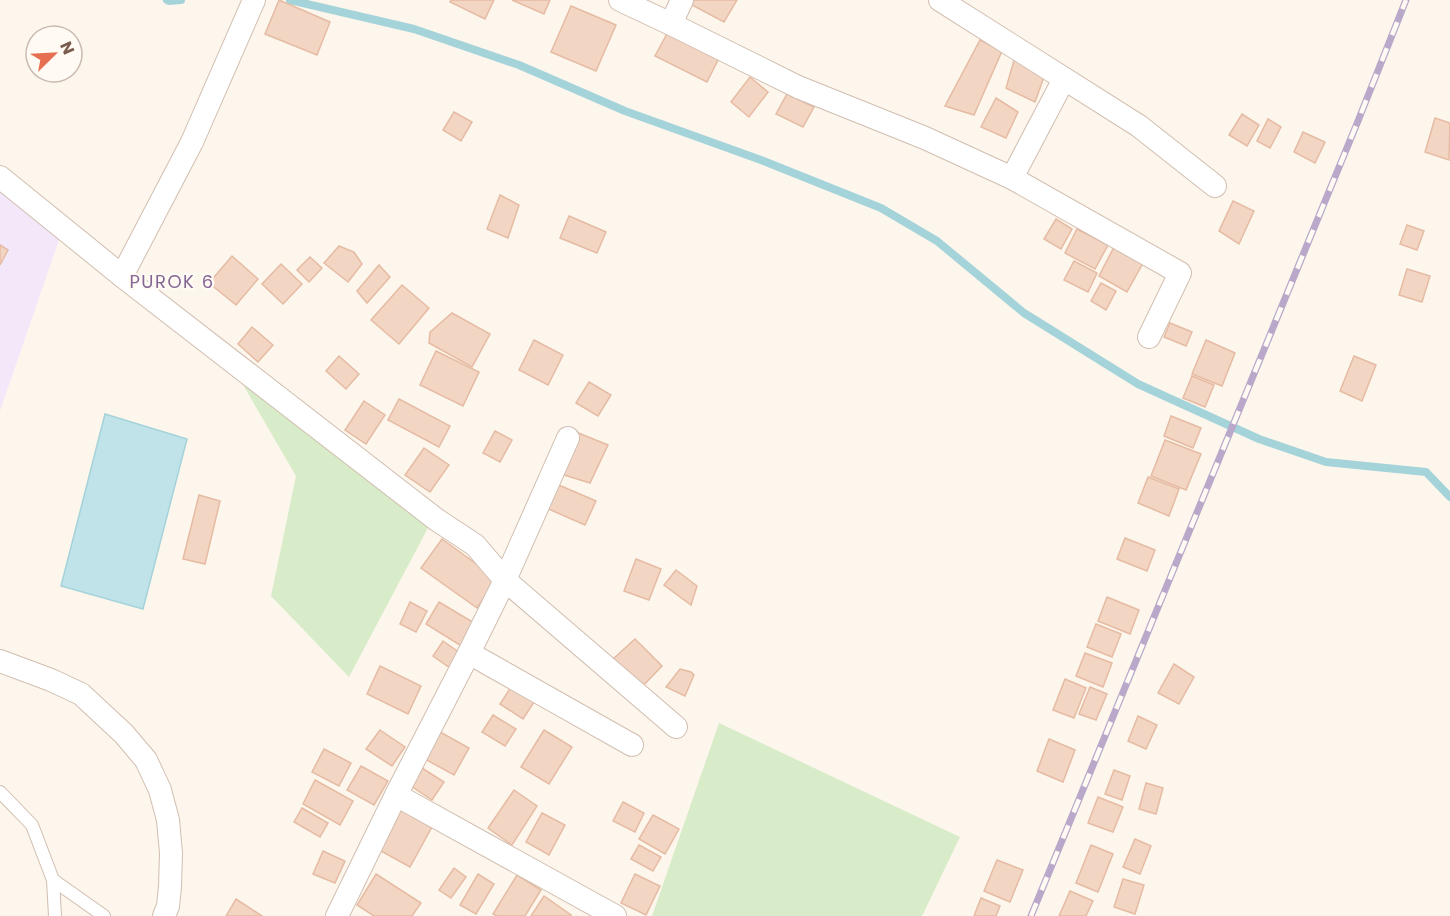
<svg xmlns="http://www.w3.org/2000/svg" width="1450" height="916" font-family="Poppins,sans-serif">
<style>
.education{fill:#f3e8fa}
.green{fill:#d8ecc9}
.water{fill:#bfe3e8;stroke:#a5d3da;stroke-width:1.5}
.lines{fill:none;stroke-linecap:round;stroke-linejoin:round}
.stream{stroke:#a5d3da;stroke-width:8}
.building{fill:#f3d5c3;stroke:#e6bba3;stroke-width:1.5}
.service-casing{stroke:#d1beb0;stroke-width:14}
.minor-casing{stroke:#d1beb0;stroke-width:24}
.service{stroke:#fff;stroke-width:12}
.minor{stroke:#fff;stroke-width:22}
.rail-casing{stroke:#b9a8c9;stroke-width:7}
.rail{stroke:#fffaf3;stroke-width:4.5;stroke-dasharray:14;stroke-linecap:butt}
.labels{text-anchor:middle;stroke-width:4.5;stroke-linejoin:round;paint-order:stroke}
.neighbourhood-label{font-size:18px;letter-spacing:1.5px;fill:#846695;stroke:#fffaf3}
</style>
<rect width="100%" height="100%" fill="#fdf6ec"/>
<path class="education" d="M0,188L60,237L0,411Z"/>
<g class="green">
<path d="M242,383L429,526L349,677L271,596L296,476Z"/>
<path d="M719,723L960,837L922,916H652Z"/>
</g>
<path class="water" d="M105,414L187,439L143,609L61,586Z"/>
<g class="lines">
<g class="stream">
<path d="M167,0L169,1L181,0"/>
<path d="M290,0L414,29L519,65L625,111L761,160L881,208L937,241L1024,313L1138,384L1259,439L1326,462L1426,472L1450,497"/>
</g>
</g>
<g class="building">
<path d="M279,0L330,22L317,55L265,34Z"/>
<path d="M451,0H494L485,19L450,2Z"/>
<path d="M512,0H550L544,14Z"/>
<path d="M692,0H737L724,22L690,4Z"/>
<path d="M571,6L616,25L596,71L551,52Z"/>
<path d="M668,32L719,58L707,82L655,56Z"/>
<path d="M980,40L1002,51L974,115L945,106Z"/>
<path d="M1015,57L1045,74L1035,102L1006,88Z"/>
<path d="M750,77L768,92L749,117L731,102Z"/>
<path d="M787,94L814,107L803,127L776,114Z"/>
<path d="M996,98L1018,112L1006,138L981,127Z"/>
<path d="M454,112L472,122L461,141L443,130Z"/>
<path d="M1242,114L1259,125L1247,146L1229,135Z"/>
<path d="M1435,118L1450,123L1449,160L1425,152Z"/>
<path d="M1268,119L1281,127L1270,148L1257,141Z"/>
<path d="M1303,132L1325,142L1315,163L1294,152Z"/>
<path d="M500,195L519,205L508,238L487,229Z"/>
<path d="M1233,201L1254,211L1239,244L1219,231Z"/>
<path d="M569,216L606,232L597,253L560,238Z"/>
<path d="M1056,219L1072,229L1061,249L1044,239Z"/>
<path d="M1407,225L1424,231L1417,250L1400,244Z"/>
<path d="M1077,229L1108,245L1095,269L1065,253Z"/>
<path d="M0,245L8,250L0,265Z"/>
<path d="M339,246L354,252L362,264L348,282L324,263Z"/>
<path d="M1114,247L1143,263L1127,292L1099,276Z"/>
<path d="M232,256L258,279L236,305L209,283Z"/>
<path d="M310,257L322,268L309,282L297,270Z"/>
<path d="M1074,261L1097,273L1088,292L1064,280Z"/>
<path d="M281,264L302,284L283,304L262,284Z"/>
<path d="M379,265L390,277L367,303L357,291Z"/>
<path d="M1407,269L1430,276L1422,302L1399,295Z"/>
<path d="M1101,283L1116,291L1106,310L1091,301Z"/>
<path d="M402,285L429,308L399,344L371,320Z"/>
<path d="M452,313L490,334L472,367L429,343L430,332Z"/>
<path d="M1170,323L1192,332L1186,346L1164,337Z"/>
<path d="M252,327L273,345L258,362L238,344Z"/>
<path d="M534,340L563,355L548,385L519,370Z"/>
<path d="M1206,340L1235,353L1222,386L1192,374Z"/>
<path d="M436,351L479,372L463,406L420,385Z"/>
<path d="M339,356L359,374L346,389L326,371Z"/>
<path d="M1354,356L1376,365L1362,401L1340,391Z"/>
<path d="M1192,376L1214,385L1205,407L1183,398Z"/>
<path d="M589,382L611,395L598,416L576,403Z"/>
<path d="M399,399L450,426L439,447L388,420Z"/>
<path d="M364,401L385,415L366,444L345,430Z"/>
<path d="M1171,416L1201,428L1193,448L1164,436Z"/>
<path d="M571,430L608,445L590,483L561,474Z"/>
<path d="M495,431L512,440L500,462L483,453Z"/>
<path d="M1165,440L1201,454L1186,490L1151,476Z"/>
<path d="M424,448L449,465L430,492L405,475Z"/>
<path d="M1148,477L1179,489L1169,516L1138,503Z"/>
<path d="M554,483L596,501L585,525L544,507Z"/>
<path d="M199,495L220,501L205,564L183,559Z"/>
<path d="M1125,538L1155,550L1147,571L1117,559Z"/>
<path d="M442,539L497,579L477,608L421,568Z"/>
<path d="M636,559L661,569L649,600L624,591Z"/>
<path d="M676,570L697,586L691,605L664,585Z"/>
<path d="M1107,597L1139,610L1130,634L1098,621Z"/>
<path d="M410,602L427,611L416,632L400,624Z"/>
<path d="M439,602L476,624L463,647L426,624Z"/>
<path d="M1096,624L1121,634L1112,657L1087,647Z"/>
<path d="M635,639L662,666L641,688L613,659Z"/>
<path d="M443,641L460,653L450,668L433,656Z"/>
<path d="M1085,653L1112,663L1103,687L1076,676Z"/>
<path d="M1174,664L1194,677L1179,704L1158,693Z"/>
<path d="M380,666L421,686L408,714L367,694Z"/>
<path d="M680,669L691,672L694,675L685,696L666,687Z"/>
<path d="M1065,679L1086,688L1074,718L1053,710Z"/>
<path d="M513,684L536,699L523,719L500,704Z"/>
<path d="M1090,687L1107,694L1096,720L1079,714Z"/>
<path d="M493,715L516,729L505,746L482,732Z"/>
<path d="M1138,716L1157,725L1146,749L1128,741Z"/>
<path d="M380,730L405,747L392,766L366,749Z"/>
<path d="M544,730L572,747L549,784L521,767Z"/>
<path d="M440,732L469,748L454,775L425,759Z"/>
<path d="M1049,739L1075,750L1063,782L1037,771Z"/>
<path d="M324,749L351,763L339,786L312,772Z"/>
<path d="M361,766L388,781L374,805L347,790Z"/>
<path d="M422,768L444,782L432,800L411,786Z"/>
<path d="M1114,770L1130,776L1122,800L1105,794Z"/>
<path d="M315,780L353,801L340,825L303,804Z"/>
<path d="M1146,783L1163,788L1156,814L1139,809Z"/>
<path d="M514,790L537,806L512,845L488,828Z"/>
<path d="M1098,797L1123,807L1113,832L1088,823Z"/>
<path d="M623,802L644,813L635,832L613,821Z"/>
<path d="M402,807L433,825L410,867L379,850Z"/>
<path d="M302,808L328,823L320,837L294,822Z"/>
<path d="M542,813L565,825L549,855L526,842Z"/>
<path d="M653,815L679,829L665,854L639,839Z"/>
<path d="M1135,839L1151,846L1140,874L1123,867Z"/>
<path d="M639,845L661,857L653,871L631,859Z"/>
<path d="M1091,845L1113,854L1098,892L1076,883Z"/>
<path d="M323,851L345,861L335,883L313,874Z"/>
<path d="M997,860L1023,870L1010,902L984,891Z"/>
<path d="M454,868L466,877L451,898L439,890Z"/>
<path d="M376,874L421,903L412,916H374L357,905Z"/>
<path d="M478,874L494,884L476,914L460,905Z"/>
<path d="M635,874L660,886L646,915L621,903Z"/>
<path d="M517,875L541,890L525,916H497L493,914Z"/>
<path d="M1123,879L1144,885L1135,914L1114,907Z"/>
<path d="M1070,891L1093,901L1086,916H1059Z"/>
<path d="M544,896L571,915V916H531Z"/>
<path d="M981,898L1000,906L996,916H974Z"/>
<path d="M236,899L262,916H226Z"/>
</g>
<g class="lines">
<g class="service-casing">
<g id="service">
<path d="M0,792L32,825L53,880L55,916"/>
<path d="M53,880L104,916"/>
</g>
</g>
<g class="minor-casing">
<g id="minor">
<path d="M620,0L671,24L798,87L925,138L1012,178L1180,273L1149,337"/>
<path d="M940,0L1139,126L1215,186"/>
<path d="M671,24L682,0"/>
<path d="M0,177L122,276L437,520L475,545L505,580L676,727"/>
<path d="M1012,178L1064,79"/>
<path d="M122,276L192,142L254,0"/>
<path d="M469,653L632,745"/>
<path d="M0,661L51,680L81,694L124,734L146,760L160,790L168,820L171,853L170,887L168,906L164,916"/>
<path d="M396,795L615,916"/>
<path d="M337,916L396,795L469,653L505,580L568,438"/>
</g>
</g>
<use href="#service" class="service"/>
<use href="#minor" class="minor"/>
<g class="rail-casing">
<path id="rail" d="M1031,916L1358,121L1406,0"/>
</g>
<use href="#rail" class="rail"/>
</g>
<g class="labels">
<g class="neighbourhood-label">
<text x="172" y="288">PUROK 6</text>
</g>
</g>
<g transform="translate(54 54) rotate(66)"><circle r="28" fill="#fffaf3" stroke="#cabbb1" stroke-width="1.5"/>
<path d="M0-4.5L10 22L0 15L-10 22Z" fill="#e76f51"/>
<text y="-9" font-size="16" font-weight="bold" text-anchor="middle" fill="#7a5c4d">N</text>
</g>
</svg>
